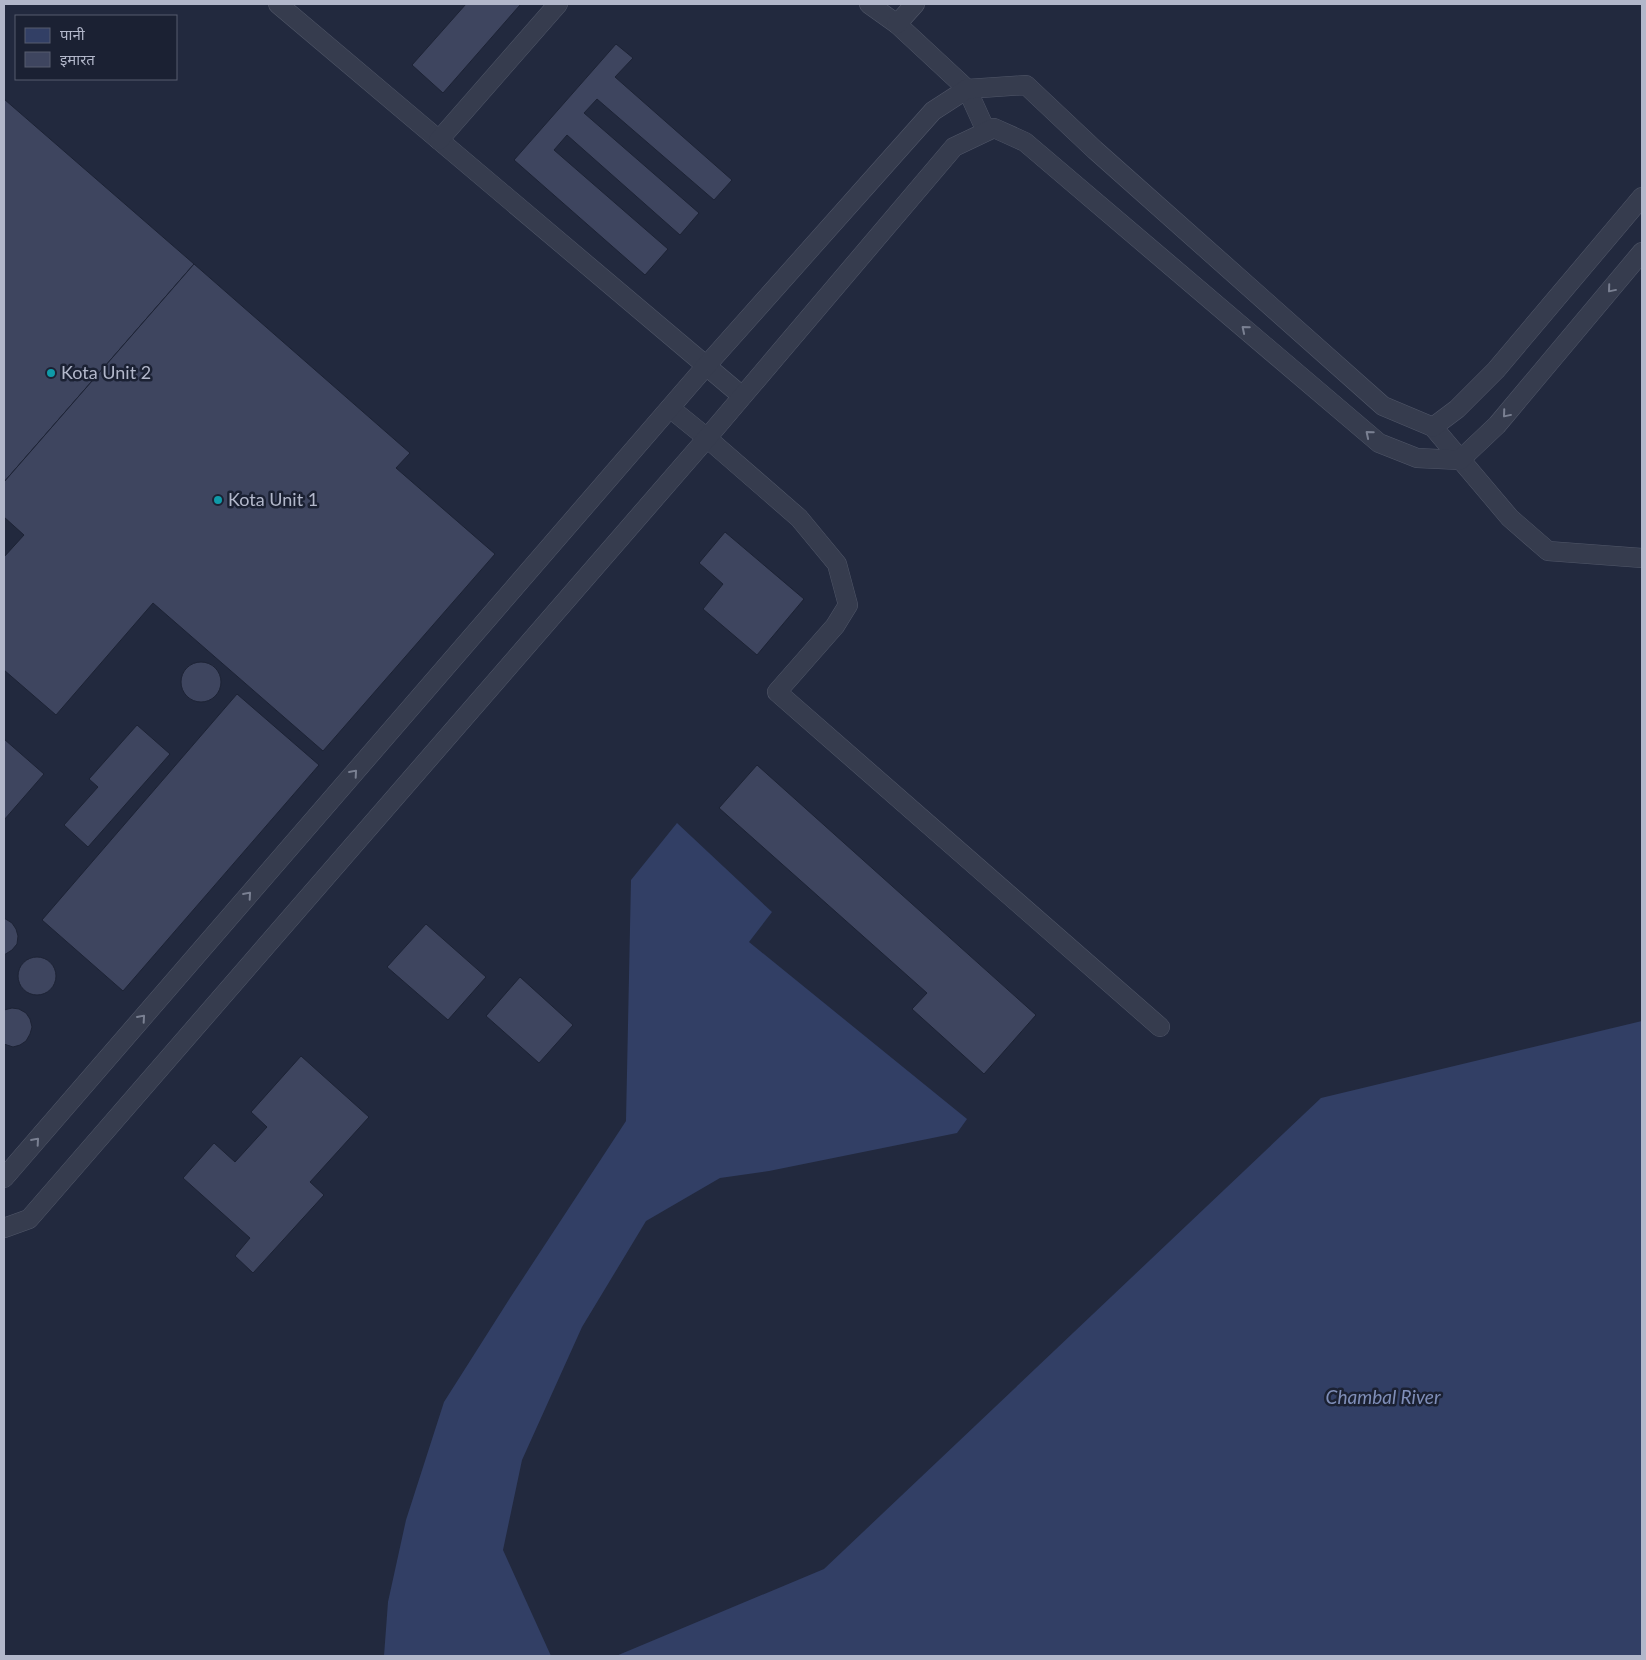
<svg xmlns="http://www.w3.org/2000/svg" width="1646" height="1660" font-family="Lato,'Noto Sans Devanagari',sans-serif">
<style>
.water{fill:#323f65}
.building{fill:#3e455f;stroke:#1d2335}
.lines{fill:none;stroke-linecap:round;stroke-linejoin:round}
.lane-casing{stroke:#515769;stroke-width:20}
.lane{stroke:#363c4e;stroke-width:19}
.oneway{stroke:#7a8092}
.culture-dot{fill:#0f9aa8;stroke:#1b2133;stroke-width:2}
.labels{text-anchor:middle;stroke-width:5;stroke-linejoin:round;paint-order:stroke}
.poi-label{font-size:18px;fill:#b2b7ca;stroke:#1b2133;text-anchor:start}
.water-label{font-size:19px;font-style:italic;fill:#7f8eb8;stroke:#1b2133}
</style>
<rect width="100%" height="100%" fill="#22293e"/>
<g class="water">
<path d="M677,823L772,912L749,942L967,1119L957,1133L769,1171L720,1178L646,1221L582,1327L522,1460L503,1550L551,1656H384L388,1602L406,1520L444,1402L510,1298L626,1121L631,880Z"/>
<path d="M1642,1021V1656H616L824,1569L1321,1098Z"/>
</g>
<g class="building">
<path d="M466,4H518L520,5L443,93L412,65Z"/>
<path d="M616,44L633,58L615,77L732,180L714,200L597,99L584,113L699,213L680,235L567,135L554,150L668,249L645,275L514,160Z"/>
<path d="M4,99L194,264L4,482Z"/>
<path d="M194,264L410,453L396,468L495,554L323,751L153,603L56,715L4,670V557L24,535L4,517V482Z"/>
<path d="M725,532L804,599L757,655L703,609L723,584L699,563Z"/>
<circle cx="201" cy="682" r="20"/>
<path d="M237,694L319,765L123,991L42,920Z"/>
<path d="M137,725L170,754L88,847L64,825L98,787L89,779Z"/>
<path d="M4,739L44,774L4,820Z"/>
<path d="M757,765L1036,1015L984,1074L912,1009L927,993L719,808Z"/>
<path d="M4,918L12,923L16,929L18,936L17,944L12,950L4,955Z"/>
<path d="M426,924L486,977L448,1020L387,967Z"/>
<circle cx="37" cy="976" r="19"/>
<path d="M520,977L573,1025L539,1063L486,1016Z"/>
<path d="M12,1008L19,1009L26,1013L30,1019L32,1027L30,1034L26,1041L20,1045L13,1047L4,1044V1010Z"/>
<path d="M301,1056L369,1117L310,1182L324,1195L253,1273L235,1256L250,1238L183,1178L214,1143L235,1162L267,1127L251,1112Z"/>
</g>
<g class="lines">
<g class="lane-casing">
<g id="lane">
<path d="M278,4L742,396"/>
<path d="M869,4L897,24L967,89L986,131"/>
<path d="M897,24L915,4"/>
<path d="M439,140L558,4"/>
<path d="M670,408L707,438L799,518L837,564L848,605L835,626L777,692L1160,1027"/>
<path d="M1433,427L1510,518L1548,551L1642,558"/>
<path d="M4,1178L706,366L933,111L967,89L1026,85L1095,150L1383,406L1433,427L1457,409L1496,370L1642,197"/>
<path d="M4,1228L29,1219L707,438L954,147L994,128L1025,142L1379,443L1417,458L1460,460L1497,425L1642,252"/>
</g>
</g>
<use href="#lane" class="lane"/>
</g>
<defs><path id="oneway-chevron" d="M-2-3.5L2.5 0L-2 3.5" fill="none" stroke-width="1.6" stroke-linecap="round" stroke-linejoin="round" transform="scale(1.25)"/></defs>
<g class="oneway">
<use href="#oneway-chevron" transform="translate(1611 289) rotate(130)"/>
<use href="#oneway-chevron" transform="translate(1245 329) rotate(-140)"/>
<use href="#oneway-chevron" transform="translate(1506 414) rotate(130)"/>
<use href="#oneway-chevron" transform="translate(1369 434) rotate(-140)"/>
<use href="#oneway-chevron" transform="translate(354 773) rotate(-49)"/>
<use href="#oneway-chevron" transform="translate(248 895) rotate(-49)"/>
<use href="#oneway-chevron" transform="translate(142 1018) rotate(-49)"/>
<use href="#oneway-chevron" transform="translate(36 1141) rotate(-49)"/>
</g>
<g class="culture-dot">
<circle cx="51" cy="373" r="5"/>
<circle cx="218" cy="500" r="5"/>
</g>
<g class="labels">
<g class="poi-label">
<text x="61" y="379">Kota Unit 2</text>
<text x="228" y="506">Kota Unit 1</text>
</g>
<g class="water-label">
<text x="1383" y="1404">Chambal River</text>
</g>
</g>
<rect width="1646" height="1660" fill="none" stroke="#b2b7ca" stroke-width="10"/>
<rect x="15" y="15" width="162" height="65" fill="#1b2133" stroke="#575d6f"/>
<rect x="25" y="28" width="25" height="15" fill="#323f65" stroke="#575d6f"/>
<text x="60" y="40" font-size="15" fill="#b2b7ca">पानी</text>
<rect x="25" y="52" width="25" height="15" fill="#3e455f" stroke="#575d6f"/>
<text x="60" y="65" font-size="15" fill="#b2b7ca">इमारत</text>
</svg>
